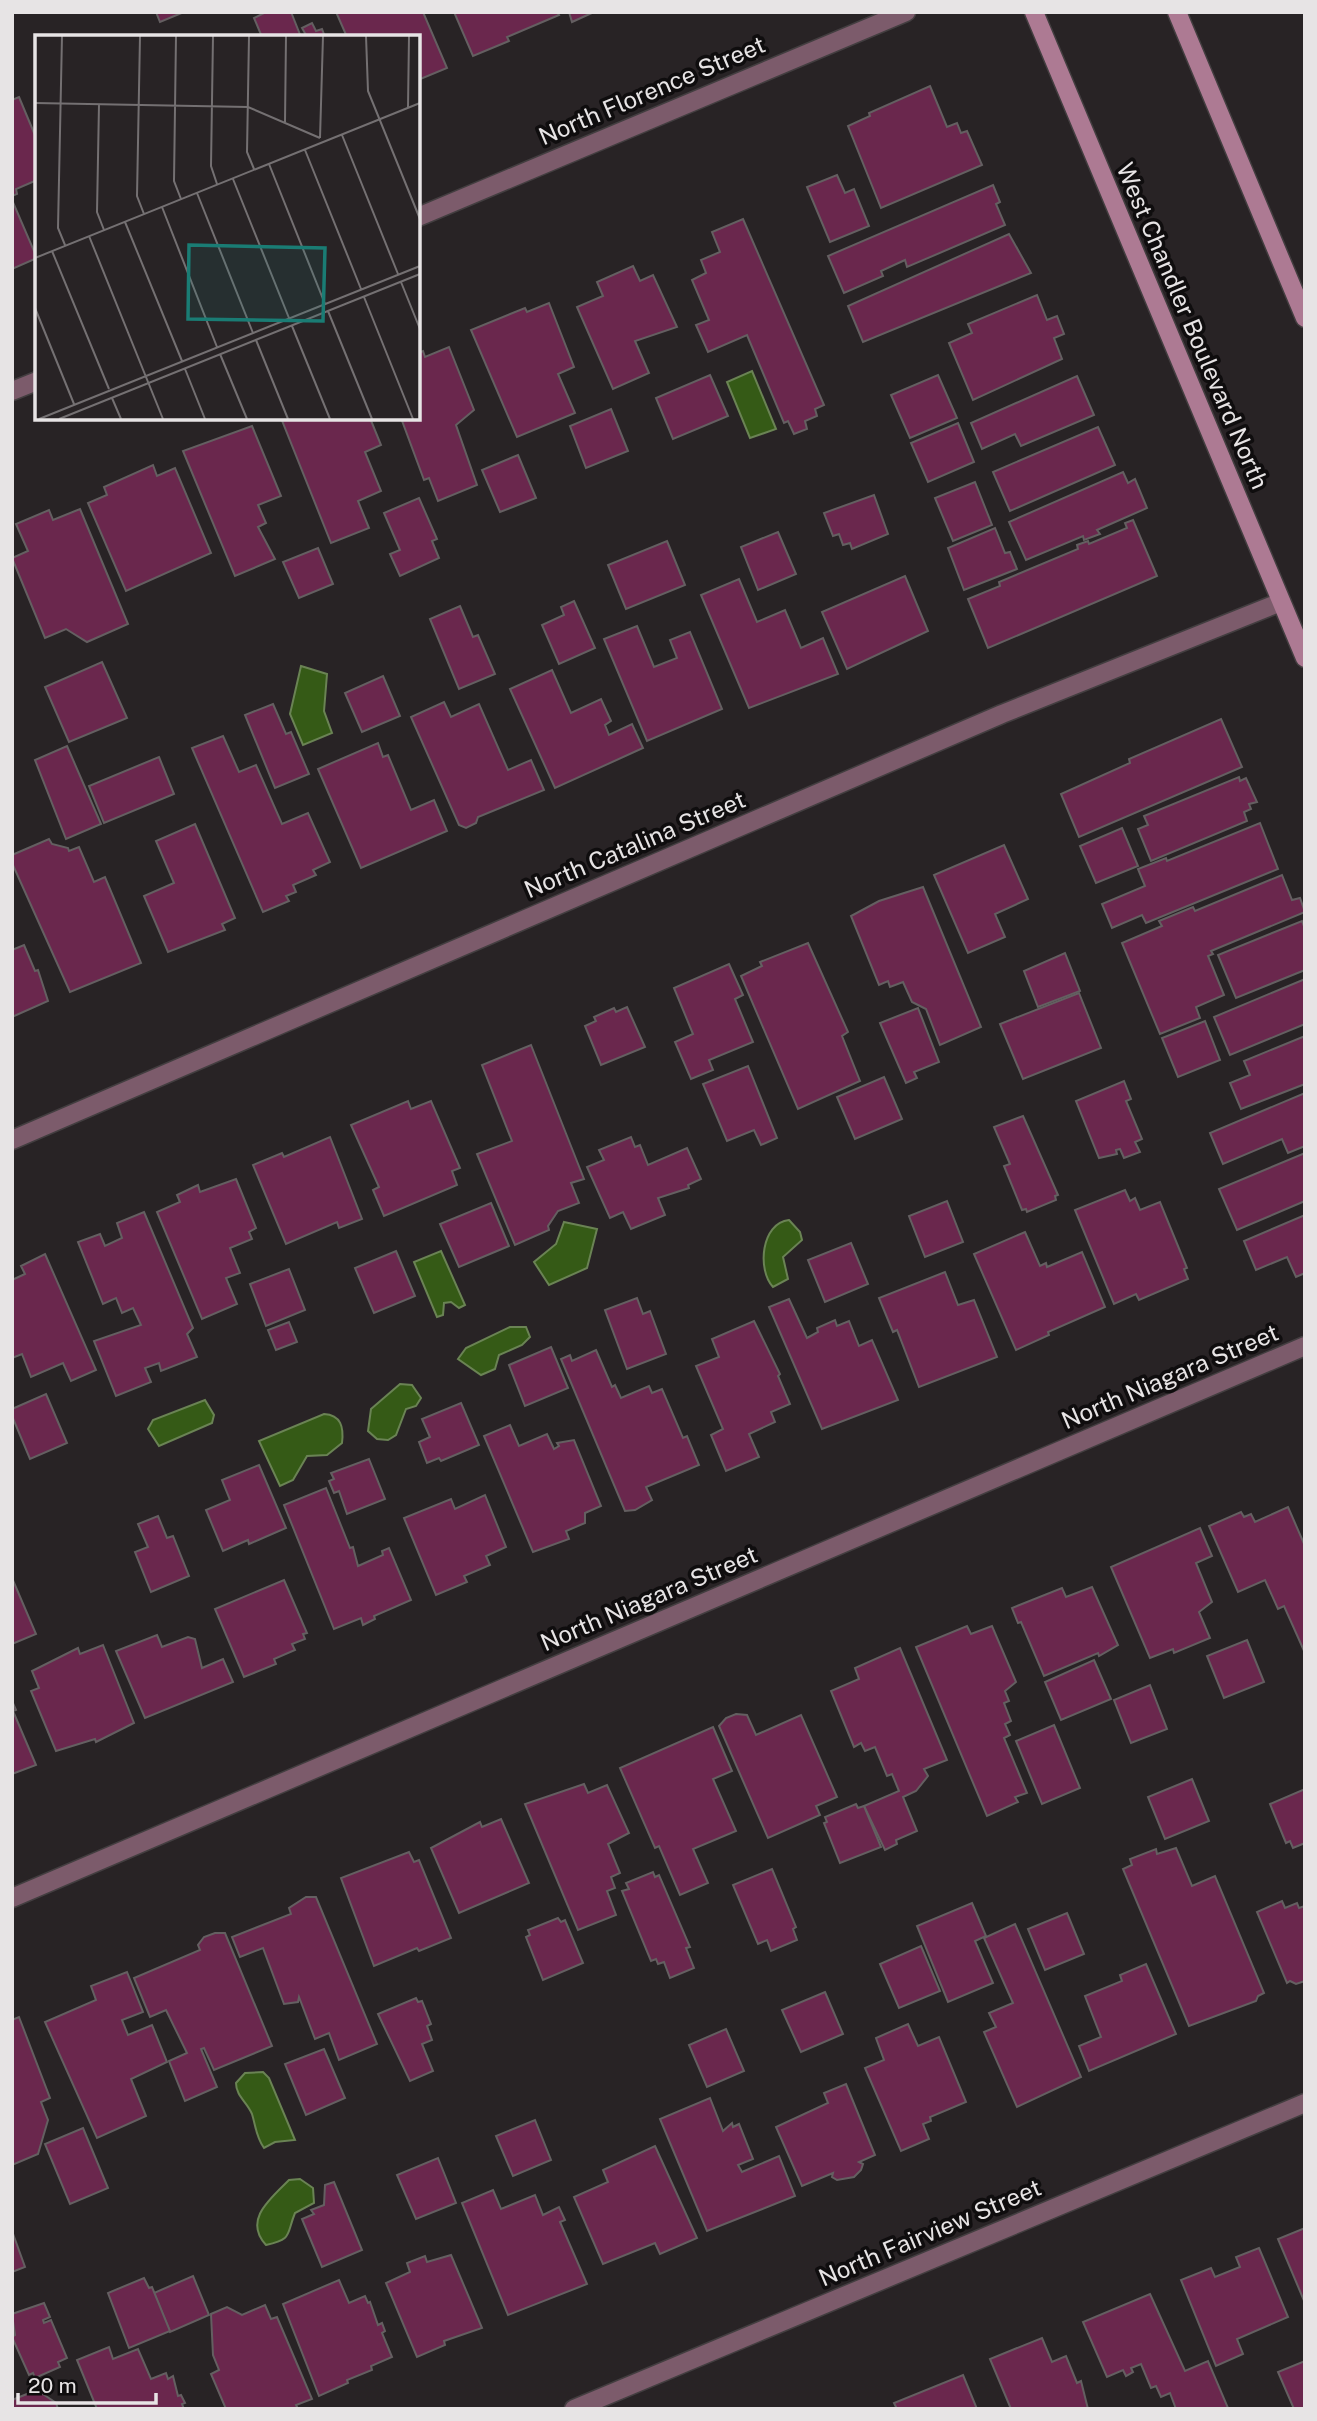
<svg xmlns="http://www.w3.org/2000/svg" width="1317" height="2421" font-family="'Public Sans',sans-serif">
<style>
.water{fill:#355a16;stroke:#6a8354;stroke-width:2}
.building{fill:#6a274d;stroke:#645f61;stroke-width:2}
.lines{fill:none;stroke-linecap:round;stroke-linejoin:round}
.minor-casing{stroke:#433e40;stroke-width:21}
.secondary-casing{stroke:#433e40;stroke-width:21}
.minor{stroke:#7c5b6b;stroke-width:18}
.secondary{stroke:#ad7a93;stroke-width:18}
.labels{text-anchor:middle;stroke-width:7;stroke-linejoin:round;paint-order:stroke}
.street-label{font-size:24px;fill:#e7e4e5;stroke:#0f0d0e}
.inset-road{fill:none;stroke:#747072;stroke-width:2}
.view{fill:#1a7c74;fill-opacity:0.15;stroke:#1a7c74;stroke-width:3.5}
.inset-edge{fill:none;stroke:#e7e4e5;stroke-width:3.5}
</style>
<rect width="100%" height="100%" fill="#282325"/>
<g class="water">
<path d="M752,371L776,429L750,438L727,382Z"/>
<path d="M301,666L327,674L324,711L332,733L303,745L290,714Z"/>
<path d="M789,1220L800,1232L802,1240L783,1257L788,1279L773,1287C757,1270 761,1223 789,1220Z"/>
<path d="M564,1222L597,1229L587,1268L549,1285L534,1262L556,1244Z"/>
<path d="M441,1251L465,1305L459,1308L451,1302L444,1303L443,1315L437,1317L414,1262Z"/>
<path d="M510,1327H526L530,1337L522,1345L499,1355L495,1369L481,1375L458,1359L466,1348Z"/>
<path d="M400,1384L412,1385L421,1398L416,1406L406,1409L396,1435L388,1440L377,1439L368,1431L371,1409Z"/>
<path d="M205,1400L214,1415L212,1423L159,1446L148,1429L153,1420Z"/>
<path d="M324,1414C341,1415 344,1427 342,1443L327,1455L307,1456L293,1480L280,1486L259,1441Z"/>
<path d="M263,2072L269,2078L295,2140L275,2142L264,2148C256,2137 256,2127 252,2114C247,2102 236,2096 236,2083L245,2073Z"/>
<path d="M300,2179L313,2188L314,2203L295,2213C286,2235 293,2239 266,2245C243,2220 270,2199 289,2180Z"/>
</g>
<g class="building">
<path d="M156,12H184L160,22Z"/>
<path d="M266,12H291L301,37L306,35L302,28L312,23L316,31L322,29L325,37H262L254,18Z"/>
<path d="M336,12H423L447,68L418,80V37H347Z"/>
<path d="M454,12H557L559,15L507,37L509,41L473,56Z"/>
<path d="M569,12H594L572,22Z"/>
<path d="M930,86L947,127L957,123L961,133L967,131L982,165L881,208L848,126L870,116L869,113Z"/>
<path d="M19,97L37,140V180L16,189L17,194L12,196V100Z"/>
<path d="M837,175L845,193L854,189L869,226L830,242L807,187Z"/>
<path d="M993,185L1000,202L996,204L1005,225L907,267L905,260L881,271L883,276L844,293L828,256Z"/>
<path d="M12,200L37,258L12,269Z"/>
<path d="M743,219L824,405L815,409L817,416L805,421L807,429L794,434L788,421L784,423L747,335L708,352L696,325L709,320L692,280L706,273L701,260L720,252L712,232Z"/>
<path d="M1009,234L1031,273L863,342L848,306Z"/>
<path d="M633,266L640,281L653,275L677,327L635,341L649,373L613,389L577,307L603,296L597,282Z"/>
<path d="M1037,295L1047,320L1057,316L1064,334L1054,338L1062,359L973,400L949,343L972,333L968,324Z"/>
<path d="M549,303L574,367L558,374L575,413L517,437L471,330L525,308L527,312Z"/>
<path d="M449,347L474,410L456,425L477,485L438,501L429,478L424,480L401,418H418V353L423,351L425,357Z"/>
<path d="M710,375L728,416L673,439L656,398Z"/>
<path d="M938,375L957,418L910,438L891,395Z"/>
<path d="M1077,376L1094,415L1021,446L1015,434L982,449L971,423Z"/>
<path d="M611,409L628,451L586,468L570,426Z"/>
<path d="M281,418H370L381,445L365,452L381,491L358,501L369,528L331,543Z"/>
<path d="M958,423L974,462L928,482L911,443Z"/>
<path d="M252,426L281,496L258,505L266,523L258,527L275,559L235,576L183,451Z"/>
<path d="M1098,427L1115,465L1010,511L993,472Z"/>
<path d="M518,455L536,498L500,512L482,470Z"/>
<path d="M153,465L157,476L175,468L211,553L126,591L88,503L107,495L104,487Z"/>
<path d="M1123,472L1128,483L1135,479L1147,508L1097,530L1100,534L1084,540L1083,536L1026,560L1009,522Z"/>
<path d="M975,482L992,525L953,541L935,498Z"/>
<path d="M874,495L888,534L852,549L850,543L843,545L839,534L833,536L824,513Z"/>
<path d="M419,498L437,539L432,541L439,558L400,576L390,554L400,550L384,513Z"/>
<path d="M80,509L128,624L87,642L66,629L45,638L12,558L28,551L16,524L49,510L53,520Z"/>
<path d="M1133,520L1157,576L988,648L968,599L1000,586L999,582L1078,549L1077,545L1088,541L1089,544L1127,528L1125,523Z"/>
<path d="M995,528L1005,553L1010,552L1017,569L964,590L948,548Z"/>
<path d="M778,532L796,574L758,590L741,547Z"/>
<path d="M667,541L685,585L626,609L608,565Z"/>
<path d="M318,548L333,584L299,598L283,562Z"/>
<path d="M905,576L928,631L847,669L822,612Z"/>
<path d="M739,579L757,622L785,610L801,648L823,638L838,674L749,708L701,595Z"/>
<path d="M574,601L595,648L559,664L542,625L564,615L561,607Z"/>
<path d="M460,606L473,637L478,635L495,674L459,689L430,619Z"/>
<path d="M637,626L654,667L677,658L670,640L690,632L722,709L647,741L604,639Z"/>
<path d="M102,662L127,718L69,742L45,687Z"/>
<path d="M552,670L571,713L601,699L611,721L605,725L609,735L632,724L643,748L555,788L510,689Z"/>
<path d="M383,676L400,716L362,732L345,693Z"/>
<path d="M444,702L451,717L479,704L508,770L531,760L544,790L478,817L476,823L466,828L459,825L411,717Z"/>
<path d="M273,704L286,734L291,732L309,774L275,788L245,715Z"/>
<path d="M1221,719L1242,767L1079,837L1061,794L1130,763L1129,759Z"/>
<path d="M223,736L239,772L256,765L282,824L308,813L330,862L313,870L316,875L293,885L296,892L286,896L289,901L263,912L192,748Z"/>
<path d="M378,743L383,757L388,755L411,810L434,800L447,831L361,868L318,769Z"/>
<path d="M67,746L101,824L66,839L35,760Z"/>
<path d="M159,757L174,794L104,823L89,786Z"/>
<path d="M1239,777L1240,781L1246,778L1257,802L1249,804L1251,809L1244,812L1247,821L1151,861L1138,829L1148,825L1144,816Z"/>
<path d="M1260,823L1278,869L1146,923L1142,915L1112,928L1102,904L1145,886L1138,869L1166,858L1167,861Z"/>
<path d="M195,824L235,918L222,924L225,930L168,952L144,896L174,883L156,841Z"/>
<path d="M1122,828L1138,866L1096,883L1080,846Z"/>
<path d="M49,839L52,844L68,848L69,851L79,847L94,882L105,877L141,963L70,992L12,863V855Z"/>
<path d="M1004,845L1028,899L995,914L1005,937L968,953L934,875Z"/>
<path d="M1282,875L1292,900L1300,898L1305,912L1211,951L1213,954L1208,956L1224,995L1196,1007L1200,1018L1160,1034L1122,943L1162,926L1159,921L1193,907L1195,911Z"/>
<path d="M923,887L981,1027L940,1045L926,1009L912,1002L903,982L890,987L888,981L879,985L851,916L879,901Z"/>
<path d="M1302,921L1305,929V970L1236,998L1218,955Z"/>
<path d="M808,943L848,1032L842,1036L860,1081L798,1109L741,976L762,966L760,962Z"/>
<path d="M24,945L35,971L38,970L48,1001L12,1017V950Z"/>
<path d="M1065,953L1080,991L1038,1007L1024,971Z"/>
<path d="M729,964L743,995L735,999L753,1042L709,1060L713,1070L691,1079L675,1042L693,1034L674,988Z"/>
<path d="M1305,979V1024L1230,1055L1214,1017Z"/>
<path d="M1079,993L1101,1048L1023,1079L1000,1024Z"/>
<path d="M627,1007L645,1047L601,1065L585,1026L596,1021L594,1017L614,1008L616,1012Z"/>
<path d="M918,1008L939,1062L914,1072L917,1078L906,1083L880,1023Z"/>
<path d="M1205,1021L1220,1060L1178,1077L1162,1038Z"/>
<path d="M1305,1036V1084L1241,1109L1230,1083L1250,1075L1244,1061Z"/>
<path d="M531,1045L584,1179L571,1183L579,1203L558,1211L548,1226L549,1230L515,1245L477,1154L512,1141L482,1065Z"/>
<path d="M748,1066L777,1138L761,1145L754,1130L727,1141L703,1084Z"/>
<path d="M884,1077L902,1119L855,1139L837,1097Z"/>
<path d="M1124,1081L1131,1099L1126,1101L1142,1139L1135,1142L1140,1152L1124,1158L1120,1149L1116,1150L1117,1154L1099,1158L1076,1101Z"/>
<path d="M1305,1093V1146L1288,1153L1282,1139L1223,1164L1210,1133Z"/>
<path d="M408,1101L411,1109L431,1101L460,1168L452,1171L457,1185L384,1216L373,1190L379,1187L351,1125Z"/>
<path d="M1023,1116L1058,1195L1055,1196L1056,1200L1027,1212L1026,1209L1022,1210L1004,1166L1010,1164L994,1127Z"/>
<path d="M330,1137L362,1219L339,1228L337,1222L286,1244L253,1165L282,1153L284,1157Z"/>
<path d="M631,1137L635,1147L640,1145L648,1165L687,1148L701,1179L688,1185L689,1188L658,1198L665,1215L631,1229L623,1212L610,1218L587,1167L604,1160L599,1150Z"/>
<path d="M1305,1153V1201L1237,1230L1219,1189Z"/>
<path d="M236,1179L256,1228L249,1232L252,1239L230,1248L240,1273L226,1278L237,1304L202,1319L157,1212L180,1202L177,1195L198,1185L200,1192Z"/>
<path d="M1125,1190L1130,1201L1135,1198L1140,1210L1160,1202L1187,1268L1184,1269L1188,1279L1139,1300L1136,1294L1114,1304L1075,1210Z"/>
<path d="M947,1201L963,1242L925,1257L909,1216Z"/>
<path d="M491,1203L509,1246L459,1267L440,1224Z"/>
<path d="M144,1212L193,1328L187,1334L197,1357L161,1371L159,1363L145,1368L151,1382L116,1396L94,1341L141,1325L133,1308L122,1313L116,1298L103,1304L78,1242L100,1234L105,1246L122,1238L117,1223Z"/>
<path d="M1305,1215V1273L1296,1277L1287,1257L1256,1270L1244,1241Z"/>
<path d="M1025,1232L1040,1266L1046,1263L1047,1267L1082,1252L1105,1307L1048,1332L1049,1335L1016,1350L974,1254Z"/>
<path d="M851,1243L868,1284L825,1302L808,1260Z"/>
<path d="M396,1251L415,1296L374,1313L355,1268Z"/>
<path d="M45,1254L96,1370L71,1381L63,1363L31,1377L22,1354L12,1358V1280L25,1274L21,1266Z"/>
<path d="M289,1269L305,1310L266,1326L250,1284Z"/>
<path d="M945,1272L958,1305L974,1300L997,1357L919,1387L897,1330L893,1332L879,1298Z"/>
<path d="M637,1298L643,1314L650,1311L666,1354L627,1369L605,1310Z"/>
<path d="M789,1299L807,1338L818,1332L817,1328L835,1320L837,1326L849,1321L859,1346L872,1340L898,1400L822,1429L769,1307Z"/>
<path d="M754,1321L780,1374L778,1376L790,1404L771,1412L775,1422L749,1434L759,1457L726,1471L711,1435L723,1429L696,1366L719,1357L712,1339Z"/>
<path d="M289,1322L297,1342L276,1350L268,1330Z"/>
<path d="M551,1347L568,1388L525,1406L509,1365Z"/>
<path d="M596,1350L612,1387L615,1385L621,1398L649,1386L652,1393L662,1389L683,1438L687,1436L699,1465L646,1487L652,1500L635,1510L625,1511L561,1359L570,1355L572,1361Z"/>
<path d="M46,1394L67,1443L30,1459L12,1416V1409Z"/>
<path d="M461,1403L479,1445L441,1461L439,1458L427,1463L419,1442L430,1437L422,1419Z"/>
<path d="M510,1425L519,1446L547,1434L554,1449L559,1446L557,1443L574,1440L601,1506L585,1513V1523L566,1531L569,1539L533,1552L484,1436Z"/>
<path d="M369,1459L385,1499L347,1514L339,1491L334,1493L329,1481L334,1479L331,1473Z"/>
<path d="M259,1465L286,1528L249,1544L248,1540L223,1551L206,1510L230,1500L222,1480Z"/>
<path d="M326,1488L350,1548L353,1547L358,1566L383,1555L382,1551L389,1548L411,1600L374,1616L375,1619L363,1625L361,1618L334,1629L284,1505Z"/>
<path d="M485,1495L506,1547L486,1556L490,1565L464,1576L467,1582L436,1595L404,1518L451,1499L455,1509Z"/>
<path d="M1288,1507L1305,1546V1653L1284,1606L1278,1609L1265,1580L1238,1592L1209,1526L1241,1512L1244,1517L1251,1514L1255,1522Z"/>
<path d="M158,1516L167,1538L173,1536L189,1576L151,1592L135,1552L148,1547L138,1524Z"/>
<path d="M1200,1528L1212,1556L1196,1563L1212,1602L1199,1612L1210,1638L1174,1653L1173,1649L1150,1658L1111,1567Z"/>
<path d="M12,1578L36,1634L12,1644Z"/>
<path d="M284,1580L307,1633L303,1634L305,1639L292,1644L295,1650L274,1659L276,1664L244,1677L215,1609Z"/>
<path d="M1092,1587L1118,1645L1099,1656L1098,1653L1044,1676L1021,1622L1018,1623L1012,1608L1062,1588L1066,1597Z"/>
<path d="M967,1626L971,1634L992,1626L1016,1682L1005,1691L1009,1701L1004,1703L1011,1721L1005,1724L1010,1735L1004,1738L1027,1793L1015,1797L1018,1802L987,1816L916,1647Z"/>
<path d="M157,1635L162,1647L188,1637L195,1639L202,1668L223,1659L233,1682L145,1718L116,1651Z"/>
<path d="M1247,1640L1264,1682L1224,1698L1207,1656Z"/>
<path d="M103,1645L134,1723L96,1742L95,1739L56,1751L31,1691L39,1688L32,1671L78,1648L80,1654Z"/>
<path d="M900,1648L947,1760L924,1769L928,1776L916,1791L903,1797L917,1831L896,1840L897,1844L885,1850L864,1806L899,1791L892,1774L887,1776L875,1747L865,1751L861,1743L854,1747L831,1691L859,1679L855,1668Z"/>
<path d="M1094,1660L1111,1699L1061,1720L1045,1682Z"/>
<path d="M1150,1685L1167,1729L1131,1743L1114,1700Z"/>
<path d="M12,1701L16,1710L13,1711L36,1765L12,1774Z"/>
<path d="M736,1714L747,1715L756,1735L801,1715L837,1797L816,1806L820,1815L768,1838L719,1726L726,1718Z"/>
<path d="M1054,1725L1080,1788L1042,1804L1016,1741Z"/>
<path d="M713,1727L732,1771L713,1779L736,1831L693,1849L708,1883L680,1895L659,1846L655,1848L620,1768Z"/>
<path d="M1192,1779L1209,1821L1165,1839L1148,1797Z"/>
<path d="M584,1784L588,1793L607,1785L629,1833L608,1844L620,1873L611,1877L615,1888L607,1891L616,1915L578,1930L525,1804Z"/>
<path d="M1305,1789V1843L1293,1848L1290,1841L1286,1843L1270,1804Z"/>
<path d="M856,1804L858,1808L864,1806L881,1847L840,1863L824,1823L827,1822L825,1817Z"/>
<path d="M501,1819L529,1883L459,1913L431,1848L480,1822L482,1827Z"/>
<path d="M1176,1848L1192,1886L1215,1876L1264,1993L1258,1996L1256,2001L1189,2026L1123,1869L1132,1865L1130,1859L1156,1849L1157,1854Z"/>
<path d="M409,1852L414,1862L419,1860L451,1938L419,1951L417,1948L374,1966L341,1878Z"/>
<path d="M772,1869L796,1927L793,1929L797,1940L771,1951L767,1940L758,1944L733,1885Z"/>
<path d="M653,1872L655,1877L659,1875L690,1947L686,1948L694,1968L670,1978L664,1962L658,1964L656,1959L651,1961L622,1891L629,1889L626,1883Z"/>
<path d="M306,1897H316L377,2044L339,2060L329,2033L315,2039L299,1997L298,2002L284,2004L263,1948L240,1957L232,1937L291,1914L289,1908Z"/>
<path d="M1282,1901L1285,1908L1297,1903L1299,1908L1305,1906V1981L1296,1984L1290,1981L1287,1983L1257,1912Z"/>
<path d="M972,1903L986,1936L975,1941L993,1983L948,2002L917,1926Z"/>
<path d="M1067,1913L1084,1954L1045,1970L1028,1929Z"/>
<path d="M558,1918L561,1922L565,1920L583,1963L543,1980L526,1937L530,1935L528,1930Z"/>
<path d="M1015,1924L1081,2077L1017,2107L984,2032L996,2027L989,2013L1013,2003L984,1938Z"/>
<path d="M215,1933H225L272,2046L214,2070L204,2048L201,2049L217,2087L185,2101L169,2061L187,2053L166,2010L150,2017L134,1978L200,1950L198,1945L204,1937Z"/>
<path d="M921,1946L940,1991L899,2008L880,1964Z"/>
<path d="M1146,1964L1176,2034L1089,2071L1079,2046L1101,2037L1085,1996L1122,1981L1120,1975Z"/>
<path d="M127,1972L143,2012L122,2020L128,2035L152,2025L167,2062L131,2079L146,2116L97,2138L45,2022L96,2000L91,1986Z"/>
<path d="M825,1992L843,2034L801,2052L782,2010Z"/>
<path d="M416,1998L418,2002L422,2001L431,2024L427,2026L432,2040L422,2044L433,2071L410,2081L378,2014Z"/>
<path d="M19,2017L50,2098L41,2102L48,2120L38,2154L12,2165V2020Z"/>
<path d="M908,2024L918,2046L939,2037L966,2102L930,2117L931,2121L923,2124L929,2139L901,2151L865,2068L884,2060L876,2038Z"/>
<path d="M726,2029L744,2071L707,2087L689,2045Z"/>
<path d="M324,2049L345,2098L306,2115L285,2064Z"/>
<path d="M846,2084L875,2155L859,2162L863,2164L861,2170L854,2177L837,2180L832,2177L833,2173L802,2186L776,2127L828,2103L824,2093Z"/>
<path d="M710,2098L723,2131L732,2123L733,2127L739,2124L753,2159L738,2165L742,2172L779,2156L795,2196L707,2231L660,2119Z"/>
<path d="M535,2120L551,2160L513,2176L496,2136Z"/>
<path d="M83,2128L108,2188L70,2204L45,2144Z"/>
<path d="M655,2146L697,2238L660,2254L655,2243L603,2264L574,2197L608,2182L603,2170Z"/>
<path d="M438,2158L456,2203L416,2219L397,2175Z"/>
<path d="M334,2182L362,2250L322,2267L302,2219L314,2214L311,2210L324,2205L325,2185Z"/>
<path d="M493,2190L501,2209L535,2195L543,2215L559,2207L565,2220L560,2222L587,2284L508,2315L462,2203Z"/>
<path d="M1305,2228V2303L1278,2239Z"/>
<path d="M12,2231L25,2267L12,2272Z"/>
<path d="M1259,2248L1288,2317L1237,2339L1243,2354L1216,2366L1181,2280L1211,2268L1215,2277L1240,2267L1236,2257Z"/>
<path d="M451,2255L482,2328L444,2341L445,2345L417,2357L386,2283L410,2272L407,2263L425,2256L427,2262Z"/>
<path d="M193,2276L209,2315L170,2332L154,2293Z"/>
<path d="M144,2278L149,2288L152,2287L170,2331L129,2348L108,2293Z"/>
<path d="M339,2280L349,2303L365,2296L368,2303L370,2302L378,2325L382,2323L385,2331L382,2333L392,2357L371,2366L372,2370L347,2380L348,2383L319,2396L283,2304Z"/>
<path d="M1150,2294L1185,2371L1208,2361L1228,2408L1176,2409L1170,2393L1161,2397L1156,2386L1151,2388L1141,2364L1131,2368L1133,2372L1126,2376L1123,2370L1107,2377L1083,2322Z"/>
<path d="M44,2303L50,2317L43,2320L44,2323L51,2320L67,2358L58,2362L60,2367L35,2378L33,2373L29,2375L12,2337L15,2335L12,2314Z"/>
<path d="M265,2305L271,2319L277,2317L312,2399L296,2405L298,2409H226L211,2374L219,2370L213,2355L211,2314L227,2307L242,2315Z"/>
<path d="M1042,2338L1052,2362L1066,2356L1077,2383L1081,2381L1088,2409H1011L990,2359Z"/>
<path d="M109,2347L113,2359L138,2349L151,2379L166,2373L168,2379L173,2376L178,2396L181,2395L185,2403L182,2404L184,2409H97L77,2360Z"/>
<path d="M1305,2361V2409H1294L1278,2372Z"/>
<path d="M963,2375L977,2409H897L894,2403Z"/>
<path d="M37,2390L56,2403L58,2409H12V2400Z"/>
</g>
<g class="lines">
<g class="minor-casing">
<g id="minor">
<path d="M418,217L906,12"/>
<path d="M12,391L37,381"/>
<path d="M12,1140L1002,714L1281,602"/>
<path d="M12,1898L1305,1346"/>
<path d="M574,2409L1305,2103"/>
</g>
</g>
<g class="secondary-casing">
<g id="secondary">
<path d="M1034,12L1305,658"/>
<path d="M1177,12L1305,318"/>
</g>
</g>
<use href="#minor" class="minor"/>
<use href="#secondary" class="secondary"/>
</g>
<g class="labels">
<g class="street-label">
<text transform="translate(652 91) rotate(-23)" y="8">North Florence Street</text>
<text transform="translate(1192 326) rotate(67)" y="8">West Chandler Boulevard North</text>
<text transform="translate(635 845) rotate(-23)" y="8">North Catalina Street</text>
<text transform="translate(1170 1377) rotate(-23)" y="8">North Niagara Street</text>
<text transform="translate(649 1599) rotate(-23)" y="8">North Niagara Street</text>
<text transform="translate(930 2233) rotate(-23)" y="8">North Fairview Street</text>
</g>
</g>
<g transform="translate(35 35)">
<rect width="385" height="385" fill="#282325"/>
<path class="inset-road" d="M27,1L23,193L30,210M105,1L102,161L109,179M141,1L139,146L146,164M178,1L176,131L182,149M214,1L212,117L219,134M331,1L333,56L385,184M0,68L213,72L285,103M64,69L62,177L69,195M373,72L374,1M250,87L251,1M307,100L363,239M285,103L288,1M270,115L326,254M234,129L290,269M198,144L254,283M162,158L218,298M127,172L182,312M90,187L147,326M54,201L128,384M17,216L74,354M0,223L385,68M366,247L385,294M329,262L378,384M0,273L39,369M293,276L337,384M257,291L295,384M221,305L253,384M185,319L212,384M150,334L170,384M77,363L86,384M4,384L385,231M24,384L385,239"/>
<path class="view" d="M154,210L290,213L288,286L153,284Z"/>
<rect width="385" height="385" class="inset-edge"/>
</g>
<rect width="1317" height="2421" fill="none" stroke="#e7e4e5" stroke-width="28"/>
<path d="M18 2393v10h138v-10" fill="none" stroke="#e7e4e5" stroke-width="3.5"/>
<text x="28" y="2393" font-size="21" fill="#e7e4e5" stroke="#0f0d0e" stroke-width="5" paint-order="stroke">20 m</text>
</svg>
